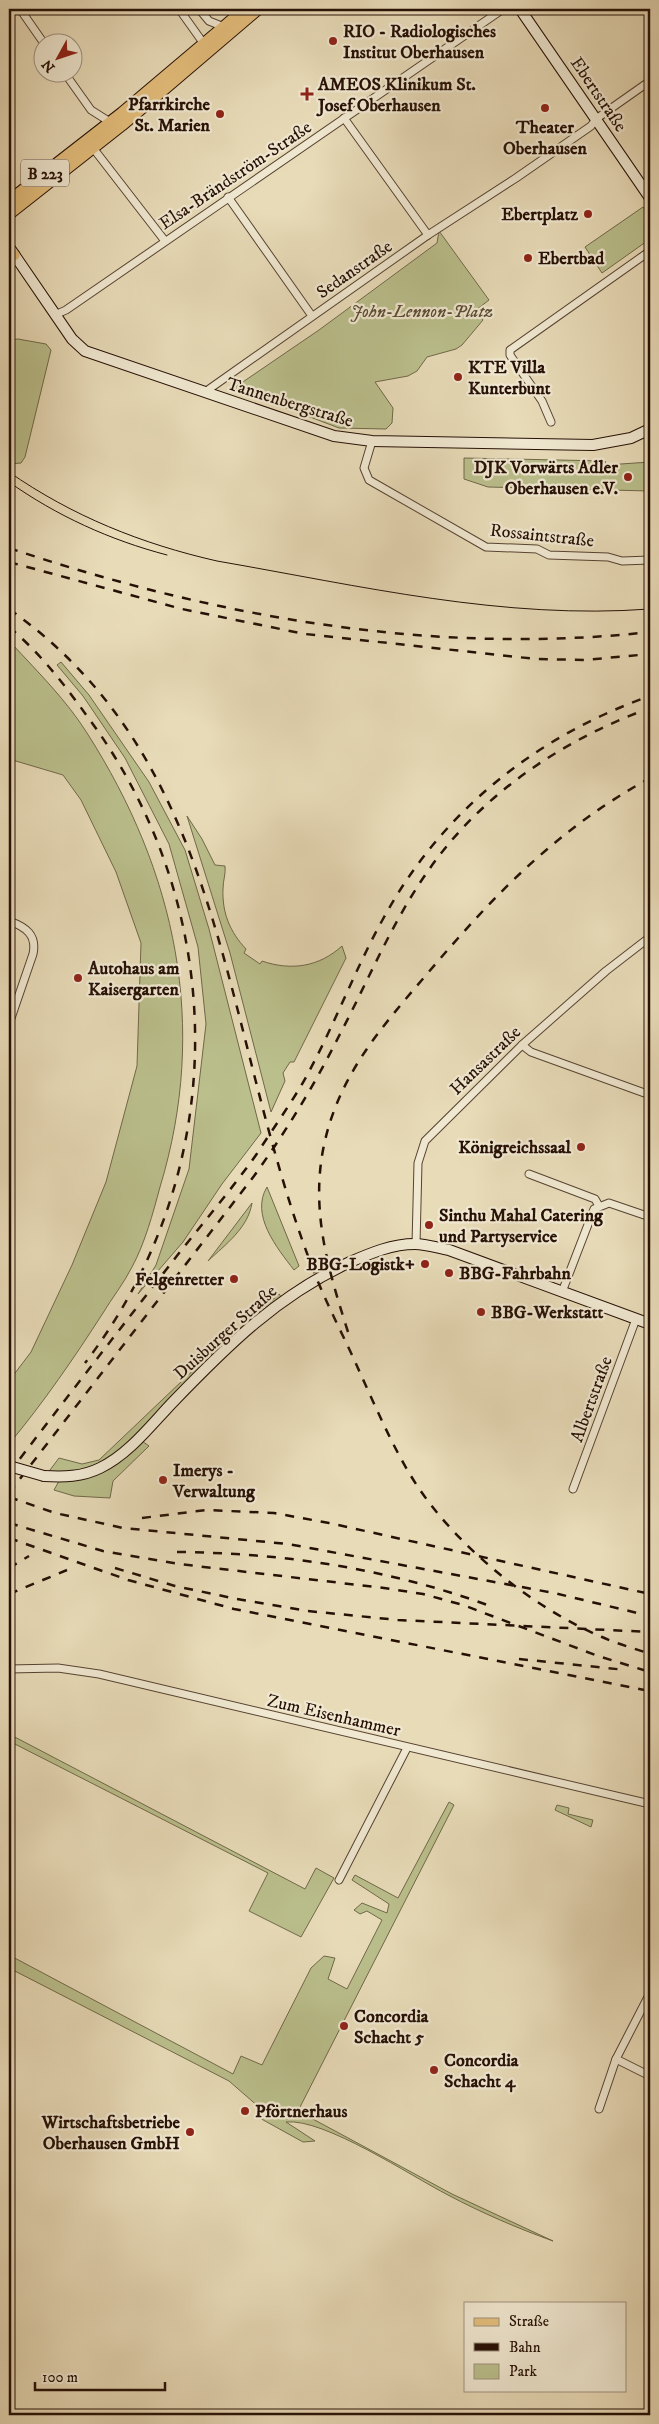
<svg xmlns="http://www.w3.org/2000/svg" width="659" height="2424" font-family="'IM FELL DW Pica',serif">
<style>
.green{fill:#babf8c;stroke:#706849}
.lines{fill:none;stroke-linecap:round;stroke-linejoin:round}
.street-casing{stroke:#564332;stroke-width:9}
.secondary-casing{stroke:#261006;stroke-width:12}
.primary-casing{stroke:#261006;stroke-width:13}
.street{stroke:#f0e8d1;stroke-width:7}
.secondary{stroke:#f0e8d1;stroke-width:10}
.primary{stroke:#e4be7c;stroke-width:11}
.tram{stroke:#261006;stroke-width:1}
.rail{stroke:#261006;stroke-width:2.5;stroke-dasharray:9 9;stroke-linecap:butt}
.secondary-bridge-casing{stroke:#261006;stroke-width:12;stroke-linecap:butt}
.secondary-bridge{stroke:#f0e8d1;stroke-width:10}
.poi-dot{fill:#8f2418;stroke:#f0e8d1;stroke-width:2}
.labels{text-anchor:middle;stroke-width:4.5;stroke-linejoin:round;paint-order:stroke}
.shield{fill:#f0e8d1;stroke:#635143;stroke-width:1}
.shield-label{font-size:16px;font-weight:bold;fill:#261006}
.poi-label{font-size:18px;font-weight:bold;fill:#261006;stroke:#f0e8d1;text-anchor:start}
.street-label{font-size:18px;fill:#261006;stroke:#f0e8d1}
.park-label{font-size:18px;font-style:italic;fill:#5a4d35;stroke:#f0e8d1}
</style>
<rect width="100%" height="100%" fill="#e8dbb8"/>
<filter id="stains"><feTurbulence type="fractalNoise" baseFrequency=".004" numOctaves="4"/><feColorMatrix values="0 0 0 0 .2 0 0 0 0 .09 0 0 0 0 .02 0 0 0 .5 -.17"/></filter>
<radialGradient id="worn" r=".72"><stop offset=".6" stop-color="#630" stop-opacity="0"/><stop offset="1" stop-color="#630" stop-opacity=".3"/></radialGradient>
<g class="green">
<path d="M643,207L650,217V239L602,273L585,247Z"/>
<path d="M439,231L489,300L476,310L483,320L462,345L456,349L427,357L417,371L408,376L375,382L393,408L392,423L386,429L339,428L234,388L319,330L437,243Z"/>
<path d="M18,339L46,344L51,350L25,457L21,463L9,464V340Z"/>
<path d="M464,458L605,461L606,465L650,462V491L488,487L464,479Z"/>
<path d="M12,644C38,672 67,701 87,733C176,872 209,1026 160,1187C153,1213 145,1243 132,1267C124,1283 112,1298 103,1313C74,1358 44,1402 9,1444V1381L31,1352L72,1265L106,1182L137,1066L141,943L116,872L81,800L63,775L9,759V647Z"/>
<path d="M61,662L89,695L149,782L185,850L209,929L261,1133L222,1184L183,1242L138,1294L156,1265L189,1169L206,1024L198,947L169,844L125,758L83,696L57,665Z"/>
<path d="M187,816L202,839L215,865L225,866C226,874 223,880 223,889C222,913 230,932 246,949L244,953L260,964L262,961C291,971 319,967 342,946L346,958L294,1062H290L283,1073L285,1081L271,1112L230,953Z"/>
<path d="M267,1187L299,1266L294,1270C277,1248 250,1215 267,1187Z"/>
<path d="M252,1203C248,1228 226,1244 208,1261Z"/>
<path d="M279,1294L282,1298L139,1439L149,1446L113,1481L110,1498L74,1496L54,1490L59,1481L44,1478L59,1458L82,1464L99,1460L203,1361Z"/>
<path d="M9,1734L305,1889L316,1868L334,1878L301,1937L249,1911L268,1873L9,1741Z"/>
<path d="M449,1802L454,1805L298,2111L452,2194L553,2241C517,2228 482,2213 448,2195C411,2176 324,2118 286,2122L315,2141L303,2142L256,2116L260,2108L229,2081L9,1968V1955L233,2074L241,2056L262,2065L311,1968L324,1956L335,1958L328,1979L347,1989L382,1920L367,1911L360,1914L354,1910L362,1903L387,1913L389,1904L352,1880L355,1875L398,1898Z"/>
<path d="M557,1805L569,1808L568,1814L593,1820L591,1827L555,1810Z"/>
</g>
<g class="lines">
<g class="street-casing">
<g id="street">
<path d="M20,9L43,42"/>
<path d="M179,9L204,44"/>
<path d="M199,9L209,21L224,27"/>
<path d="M64,72L91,110L110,122"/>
<path d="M344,118L428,235"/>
<path d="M93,148L165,241"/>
<path d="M228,197L312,316"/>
<path d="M57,314L66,310L503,9"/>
<path d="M205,392L428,235L516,178L591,126L596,119L650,81"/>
<path d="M551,422L542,401L510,355V350L650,251"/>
<path d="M372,441L364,468L369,480L486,547L537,549L549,555L608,557L622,561L650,560"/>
<path d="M9,921C26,927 37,935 33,954L9,1024"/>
<path d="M522,1045L531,1052L650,1095"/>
<path d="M529,1174L595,1199L599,1206"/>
<path d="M416,1244L418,1163L425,1141L522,1045L606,971L650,937"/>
<path d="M562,1292L594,1209L609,1203L650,1217"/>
<path d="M573,1489L636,1319"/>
<path d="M9,1669L58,1668L99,1674L650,1804"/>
<path d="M339,1880L407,1748"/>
<path d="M650,1993L616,2059L650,2076"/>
<path d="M599,2109L616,2059"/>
</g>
</g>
<g class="secondary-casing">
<g id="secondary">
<path d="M520,9L650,198"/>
<path d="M9,247L72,339L85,351L334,436L372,441L593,445L631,438L650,429"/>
<path d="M44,1476C64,1477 82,1477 100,1468C129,1454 151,1425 173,1402C228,1345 277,1296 350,1262C371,1253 392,1244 415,1244C426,1244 438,1248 449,1250L650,1324"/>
</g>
</g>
<g class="primary-casing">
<g id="primary">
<path d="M9,201L122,113L245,9"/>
<path d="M9,214L122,125L258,9"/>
<path d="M9,253L14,255"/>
</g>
</g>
<use href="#street" class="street"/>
<use href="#secondary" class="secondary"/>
<use href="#primary" class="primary"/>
<g class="tram">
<path d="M9,472C72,516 142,544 217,561C361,586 504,620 650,609"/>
<path d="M9,482C57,516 110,540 167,555"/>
</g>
<g class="rail">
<path d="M9,548C215,617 433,656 650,632"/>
<path d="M9,562L182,609L305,634L536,659L584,660L650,654"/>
<path d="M9,609C198,742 218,956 277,1160C287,1195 298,1230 311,1264C325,1302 345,1338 361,1375C378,1412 394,1450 416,1484C457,1547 533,1608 602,1637C617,1644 634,1648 650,1654"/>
<path d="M9,627C40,653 64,684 87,716C231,909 232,1172 85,1363"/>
<path d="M348,1332C329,1272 311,1214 323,1150C337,1077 380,1029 427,974C495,894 557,829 650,778"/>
<path d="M9,1473C64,1401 120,1329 176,1257C203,1223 231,1190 256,1155C271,1132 287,1109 301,1086C332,1032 353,973 383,919C441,812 536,736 650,696"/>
<path d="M9,1493L254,1176C287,1130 315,1084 340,1034C369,979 392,922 428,871C481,794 564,739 650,708"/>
<path d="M9,1497L55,1513L123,1528L288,1544L554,1593L650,1616"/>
<path d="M142,1518L206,1510L274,1513L329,1523L650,1594"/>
<path d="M9,1523L103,1551L179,1564L384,1588L423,1594L463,1605L598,1656L650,1672"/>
<path d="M9,1538L128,1580L234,1609L650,1691"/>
<path d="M177,1552C286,1553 390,1569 493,1607"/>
<path d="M9,1568L29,1556"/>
<path d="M115,1568L175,1586L237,1599L308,1611L398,1620L650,1632"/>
<path d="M9,1594L67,1570"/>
<path d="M519,1659L626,1670"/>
</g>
<g class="secondary-bridge-casing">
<path id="secondary-bridge" d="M9,1466L44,1476"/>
</g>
<use href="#secondary-bridge" class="secondary-bridge"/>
</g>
<g class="poi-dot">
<circle cx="333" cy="41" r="5"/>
<path d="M304.5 86.5h5v5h5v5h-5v5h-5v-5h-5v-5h5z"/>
<circle cx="545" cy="108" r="5"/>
<circle cx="220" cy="114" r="5"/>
<circle cx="588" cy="214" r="5"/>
<circle cx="528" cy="258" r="5"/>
<circle cx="458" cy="377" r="5"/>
<circle cx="628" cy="477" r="5"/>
<circle cx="78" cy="978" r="5"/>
<circle cx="581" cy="1147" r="5"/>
<circle cx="429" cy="1225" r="5"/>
<circle cx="425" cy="1264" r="5"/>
<circle cx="449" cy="1273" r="5"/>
<circle cx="234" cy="1279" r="5"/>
<circle cx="481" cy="1312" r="5"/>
<circle cx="163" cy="1480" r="5"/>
<circle cx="344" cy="2026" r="5"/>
<circle cx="434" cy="2070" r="5"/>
<circle cx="245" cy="2111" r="5"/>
<circle cx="190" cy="2132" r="5"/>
</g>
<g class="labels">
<rect class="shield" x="21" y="159.5" width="48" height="27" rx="4"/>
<g class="shield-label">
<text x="45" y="179">B 223</text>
</g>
<g class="poi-label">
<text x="343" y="37">RIO - Radiologisches<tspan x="343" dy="21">Institut Oberhausen</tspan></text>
<text x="318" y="90">AMEOS Klinikum St.<tspan x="318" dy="21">Josef Oberhausen</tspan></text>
<text x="210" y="110" text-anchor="end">Pfarrkirche<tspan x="210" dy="21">St. Marien</tspan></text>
<text x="545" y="133" text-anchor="middle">Theater<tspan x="545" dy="21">Oberhausen</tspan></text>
<text x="578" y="220" text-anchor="end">Ebertplatz</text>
<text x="538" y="264">Ebertbad</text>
<text x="468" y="373">KTE Villa<tspan x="468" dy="21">Kunterbunt</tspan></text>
<text x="618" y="473" text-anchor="end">DJK Vorwärts Adler<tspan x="618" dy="21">Oberhausen e.V.</tspan></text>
<text x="88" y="974">Autohaus am<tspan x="88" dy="21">Kaisergarten</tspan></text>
<text x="571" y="1153" text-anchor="end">Königreichssaal</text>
<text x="439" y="1221">Sinthu Mahal Catering<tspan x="439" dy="21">und Partyservice</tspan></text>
<text x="415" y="1270" text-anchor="end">BBG-Logistk+</text>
<text x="459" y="1279">BBG-Fahrbahn</text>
<text x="224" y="1285" text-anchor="end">Felgenretter</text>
<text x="491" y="1318">BBG-Werkstatt</text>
<text x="173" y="1476">Imerys -<tspan x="173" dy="21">Verwaltung</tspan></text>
<text x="354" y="2022">Concordia<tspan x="354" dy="21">Schacht 5</tspan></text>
<text x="444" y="2066">Concordia<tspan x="444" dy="21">Schacht 4</tspan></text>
<text x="255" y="2117">Pförtnerhaus</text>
<text x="180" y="2128" text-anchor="end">Wirtschaftsbetriebe<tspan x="180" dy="21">Oberhausen GmbH</tspan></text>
</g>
<g class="street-label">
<text transform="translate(599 94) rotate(56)" y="6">Ebertstraße</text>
<text transform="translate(235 175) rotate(-34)" y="6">Elsa-Brändström-Straße</text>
<text transform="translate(354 269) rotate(-35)" y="6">Sedanstraße</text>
<text transform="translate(290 402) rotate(17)" y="6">Tannenbergstraße</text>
<text transform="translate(542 535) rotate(6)" y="6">Rossaintstraße</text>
<text transform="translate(485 1060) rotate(-44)" y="6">Hansastraße</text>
<text transform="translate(225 1332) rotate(-42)" y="6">Duisburger Straße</text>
<text transform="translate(591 1399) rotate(-70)" y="6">Albertstraße</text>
<text transform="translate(334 1715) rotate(13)" y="6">Zum Eisenhammer</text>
</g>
<g class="park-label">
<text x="422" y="317">John-Lennon-Platz</text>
</g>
</g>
<rect width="659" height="2424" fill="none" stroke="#e8dbb8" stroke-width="30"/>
<rect x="10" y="10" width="639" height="2404" fill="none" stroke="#261006" stroke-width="2.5"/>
<rect x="15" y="15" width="629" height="2394" fill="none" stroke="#261006"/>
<rect x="464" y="2302" width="162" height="90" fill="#f0e8d1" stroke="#9f9280"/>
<rect x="474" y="2318" width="25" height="8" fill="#e4be7c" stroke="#9f9280"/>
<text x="509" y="2326" font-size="15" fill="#261006">Straße</text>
<rect x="474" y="2343" width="25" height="8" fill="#261006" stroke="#9f9280"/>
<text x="509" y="2352" font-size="15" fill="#261006">Bahn</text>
<rect x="474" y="2364" width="25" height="15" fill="#babf8c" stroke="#9f9280"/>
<text x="509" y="2376" font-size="15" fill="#261006">Park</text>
<g transform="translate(58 58) rotate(230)"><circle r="24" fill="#f0e8d1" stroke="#9f9280"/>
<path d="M0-4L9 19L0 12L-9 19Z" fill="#8f2418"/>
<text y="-8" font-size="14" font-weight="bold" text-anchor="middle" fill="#261006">N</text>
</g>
<path d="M35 2382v8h130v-8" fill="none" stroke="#261006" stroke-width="2.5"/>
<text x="42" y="2382" font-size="15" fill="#261006" stroke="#f0e8d1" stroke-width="4" paint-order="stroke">100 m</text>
<rect width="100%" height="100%" filter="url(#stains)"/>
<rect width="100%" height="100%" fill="url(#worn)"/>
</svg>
